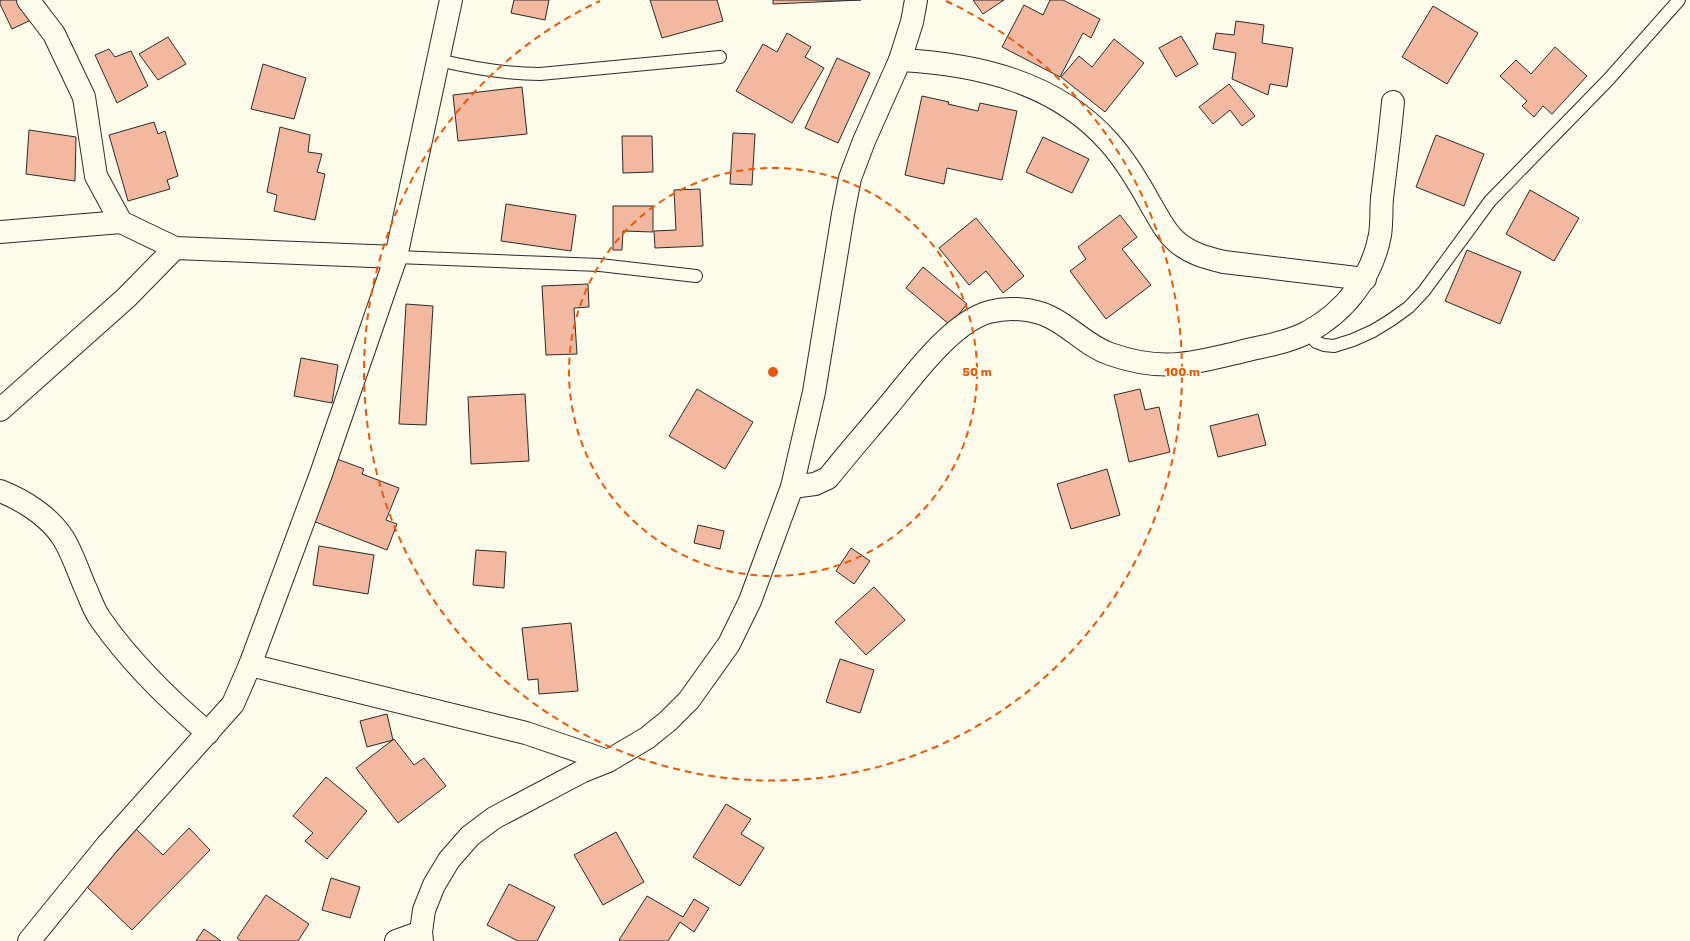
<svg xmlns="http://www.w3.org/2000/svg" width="1690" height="941" font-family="Rubik,sans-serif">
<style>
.building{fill:#f2b8a0;stroke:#2b2b2b}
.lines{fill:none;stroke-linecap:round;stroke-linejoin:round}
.lane-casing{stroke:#2b2b2b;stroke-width:14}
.street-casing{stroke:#2b2b2b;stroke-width:24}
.secondary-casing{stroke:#2b2b2b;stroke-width:24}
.lane{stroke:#fdfbea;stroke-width:12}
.street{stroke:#fdfbea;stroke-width:22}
.secondary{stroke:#fdfbea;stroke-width:22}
.ring{fill:none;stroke:#e8590c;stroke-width:2;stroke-dasharray:7 5}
.centre{fill:#e8590c;stroke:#fdfbea;stroke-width:2}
.ring-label{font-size:12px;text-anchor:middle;font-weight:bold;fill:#e8590c;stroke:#fdfbea;stroke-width:3;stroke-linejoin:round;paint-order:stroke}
</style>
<rect width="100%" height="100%" fill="#fdfbea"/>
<g class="building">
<path d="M2,0H20L31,20L12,29L0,4V1Z"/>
<path d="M514,0H549L545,20L511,13Z"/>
<path d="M650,0H717L723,21L662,38Z"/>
<path d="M773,0H861L773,4Z"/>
<path d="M973,0H1004L983,14Z"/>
<path d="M1050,0H1063L1100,19L1091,38L1083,33L1060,77L1002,47L1024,5L1043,15Z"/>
<path d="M1433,6L1478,33L1447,84L1402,57Z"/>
<path d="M1236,21L1264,25L1262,43L1293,48L1287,87L1270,84L1268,95L1232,79L1236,53L1213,49L1216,33L1234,35Z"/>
<path d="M787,33L811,47L805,57L824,68L792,123L736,91L763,44L777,52Z"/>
<path d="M1181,36L1198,64L1176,77L1159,48Z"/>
<path d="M168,37L186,64L158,80L139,54Z"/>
<path d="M1114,39L1144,63L1105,112L1061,77L1079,56L1092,67Z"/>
<path d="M1555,47L1587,76L1552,114L1543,106L1534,117L1522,106L1527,101L1500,76L1516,60L1531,74Z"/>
<path d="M109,49L115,57L131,51L148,86L117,103L95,55Z"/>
<path d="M837,58L870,73L838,143L805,128Z"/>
<path d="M263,64L306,78L294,119L251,109Z"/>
<path d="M1229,84L1255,116L1242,126L1230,110L1213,124L1199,107Z"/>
<path d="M522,87L527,134L458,141L453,95Z"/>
<path d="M922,96L949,102L948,104L978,111L980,103L1017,111L1002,180L947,168L944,184L905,175Z"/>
<path d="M154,122L158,134L165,131L178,176L167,180L170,189L128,201L109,135Z"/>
<path d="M280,127L310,135L308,152L322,154L317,172L325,174L315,220L274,211L277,195L267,192Z"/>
<path d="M29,130L76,137L75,181L26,174Z"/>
<path d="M733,133L755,134L752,185L730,184Z"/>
<path d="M1436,135L1484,154L1464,206L1416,187Z"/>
<path d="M622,136H652L653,172L623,173Z"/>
<path d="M1043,137L1089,159L1072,193L1026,172Z"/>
<path d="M700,189L703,246L655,248L654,231L676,230L674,190Z"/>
<path d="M1530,190L1579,218L1554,261L1506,234Z"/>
<path d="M506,204L576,215L571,251L501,241Z"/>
<path d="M613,206H653V232L623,231L622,250H613Z"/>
<path d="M1120,215L1137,237L1122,249L1151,285L1106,319L1070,271L1086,259L1078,247Z"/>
<path d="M976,218L1024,276L1003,293L986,271L969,285L939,248Z"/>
<path d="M1467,250L1521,272L1500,324L1445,301Z"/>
<path d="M923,267L967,304L950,325L906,288Z"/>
<path d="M588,284L589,307L574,308L577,354L546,355L542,286Z"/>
<path d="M406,304L433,306L426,425L399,424Z"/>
<path d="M301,358L338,365L332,403L294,396Z"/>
<path d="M697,389L753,422L725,469L669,436Z"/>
<path d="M1140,389L1145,410L1159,407L1170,452L1129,462L1114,395Z"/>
<path d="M525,394L529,461L471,464L468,397Z"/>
<path d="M1258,414L1266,445L1218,457L1210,426Z"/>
<path d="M337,459L364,469L362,474L399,488L386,520L397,524L387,550L313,521Z"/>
<path d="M1107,469L1120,515L1071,529L1057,484Z"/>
<path d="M698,525L724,531L720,549L694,543Z"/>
<path d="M319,546L374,555L368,594L313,585Z"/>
<path d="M851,548L870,561L854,584L836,571Z"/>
<path d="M476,550L506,552L504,588L473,585Z"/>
<path d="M874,587L905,620L866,655L835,622Z"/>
<path d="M571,623L578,691L539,694L538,679L528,680L522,628Z"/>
<path d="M840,659L874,670L860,713L826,702Z"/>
<path d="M387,714L393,740L367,747L360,721Z"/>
<path d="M394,739L414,765L424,758L446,786L398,823L356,768Z"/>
<path d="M326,777L367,811L327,859L305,841L313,833L293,816Z"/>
<path d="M726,804L751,819L741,834L764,848L740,886L693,857Z"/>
<path d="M189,828L210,850L132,930L83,883L136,829L163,855Z"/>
<path d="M616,832L644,882L603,905L574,855Z"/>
<path d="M331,878L360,887L350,918L322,910Z"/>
<path d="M509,884L555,907L537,941H518L487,925Z"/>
<path d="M266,895L309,924L298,941H241L237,938Z"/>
<path d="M647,896L683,917L694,899L709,908L694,932L680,922L668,941H621L619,940Z"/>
<path d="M204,929L221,941H196Z"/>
</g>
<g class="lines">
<g class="lane-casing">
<g id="lane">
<path d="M438,60C472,68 505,74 540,74L720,57"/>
<path d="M396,257L600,265L696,276"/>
<path d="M1308,332L1316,342L1324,345L1334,346L1353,340L1373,331L1391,320L1409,307L1424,291L1490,201L1608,80L1679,0"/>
</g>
</g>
<g class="street-casing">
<g id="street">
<path d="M28,0L54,34L84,97L96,176L121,222L175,248L396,257"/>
<path d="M900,60C977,64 1056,82 1109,142C1126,161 1139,183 1151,205C1159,218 1165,232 1177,242C1191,254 1207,258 1224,262L1365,279"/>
<path d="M0,232L121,222"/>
<path d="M0,410L126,298L175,248"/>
<path d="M792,487L815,484L828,478C848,453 869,429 889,405C913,376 952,322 989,312C1008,307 1032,308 1050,317C1071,327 1087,346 1110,354C1161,372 1190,364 1240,352C1263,346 1287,343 1308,332C1346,311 1372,277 1380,235C1382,222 1381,210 1382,198C1386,166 1390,134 1393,102"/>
<path d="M0,491C23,500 49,516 63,538C72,552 78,571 85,587C90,598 94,611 101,620C131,663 168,699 208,733"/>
<path d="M250,665L526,733L608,761"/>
<path d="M29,941L107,845L233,704L250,665L321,474L396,257L451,0"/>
<path d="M396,941L421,932"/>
</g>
</g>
<g class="secondary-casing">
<path id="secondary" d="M422,941L421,932L424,910L434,885L449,860L470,836L494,818L583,771L608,761L647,738L668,721L689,700L729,644L750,601L792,487L814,392L843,214L850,178L864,141L900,60L912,22L916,0"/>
</g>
<use href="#lane" class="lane"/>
<use href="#street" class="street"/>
<use href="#secondary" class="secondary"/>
</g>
<g class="ring">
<circle cx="773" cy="372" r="204"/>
<path d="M946 1A409 409 0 1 1 600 1"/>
</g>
<circle cx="773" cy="372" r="6" class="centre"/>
<g class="ring-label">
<text x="977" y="376">50 m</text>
<text x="1182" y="376">100 m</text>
</g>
</svg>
